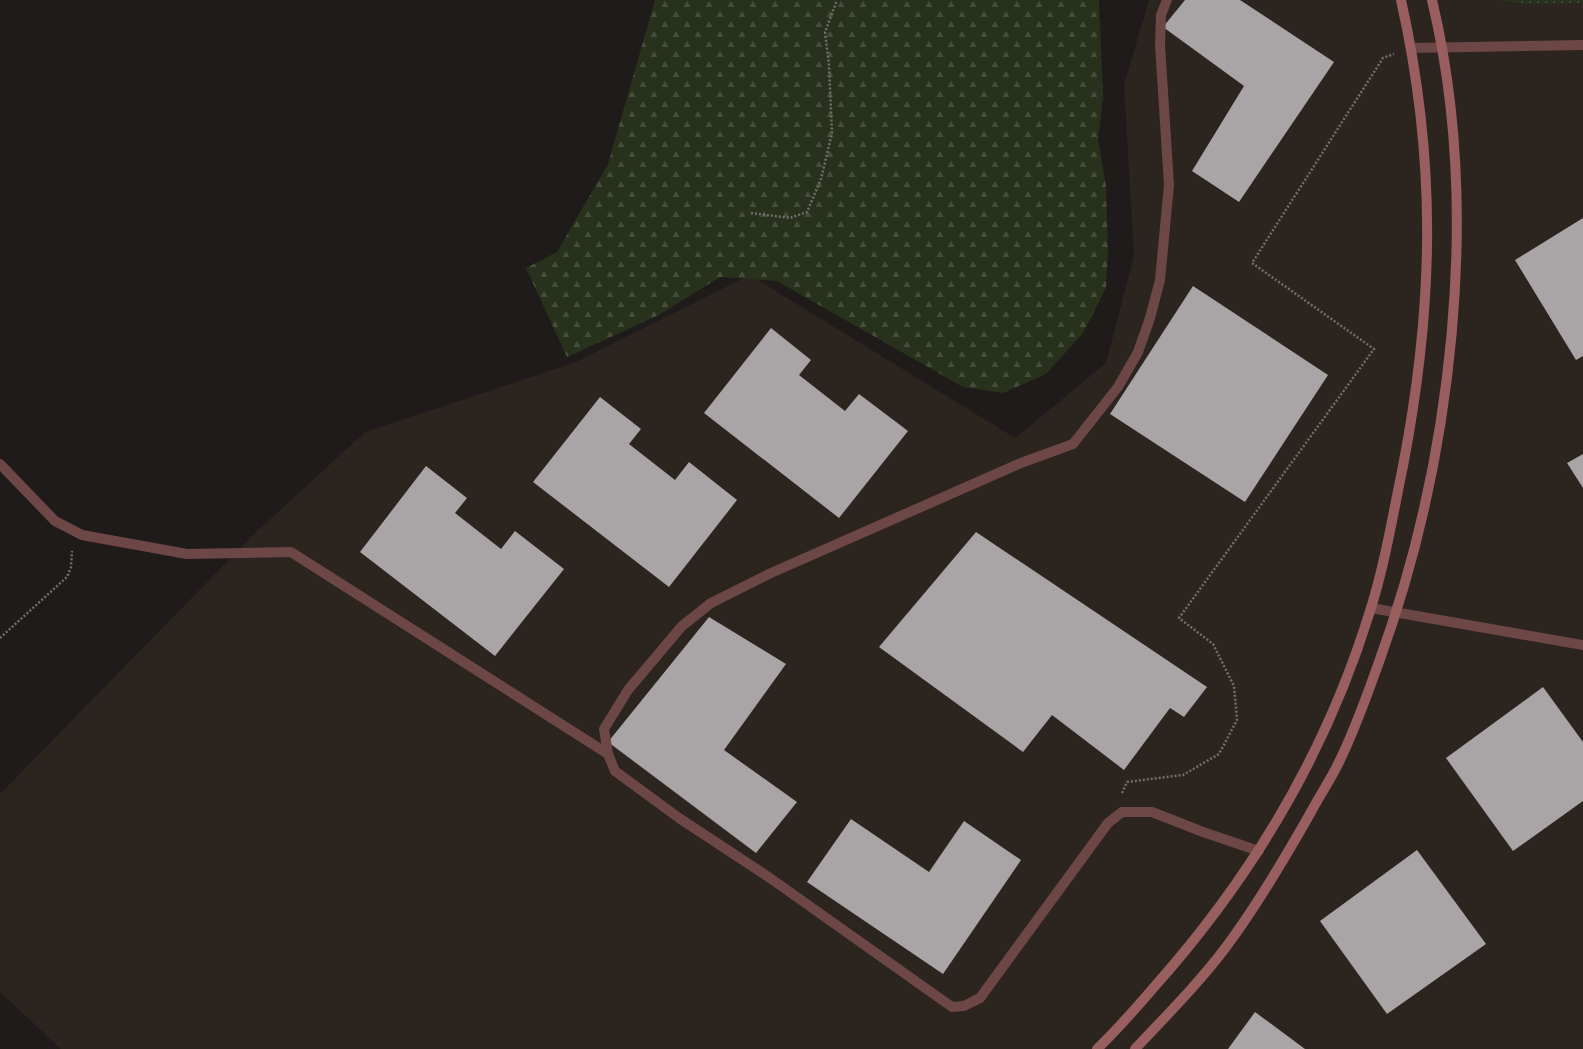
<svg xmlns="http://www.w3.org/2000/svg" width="1583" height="1049" font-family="Commissioner,sans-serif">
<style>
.built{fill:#2c241f}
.grass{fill:url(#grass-dots)}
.forest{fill:url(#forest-firs)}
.building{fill:#a9a4a6}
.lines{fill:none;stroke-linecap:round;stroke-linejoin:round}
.path{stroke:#716e6c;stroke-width:2.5;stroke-dasharray:2 2;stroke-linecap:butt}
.service{stroke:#6c4746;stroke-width:10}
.minor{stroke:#6c4746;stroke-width:10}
.secondary{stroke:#995e5e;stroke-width:10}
</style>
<defs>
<pattern id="grass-dots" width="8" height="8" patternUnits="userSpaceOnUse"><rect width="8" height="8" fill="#28311b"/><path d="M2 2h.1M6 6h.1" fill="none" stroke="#464e3b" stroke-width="1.8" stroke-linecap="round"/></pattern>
<pattern id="forest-firs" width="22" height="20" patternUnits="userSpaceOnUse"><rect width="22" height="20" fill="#28311b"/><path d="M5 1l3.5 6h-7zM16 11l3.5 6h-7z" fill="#464e3b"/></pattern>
</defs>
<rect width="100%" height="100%" fill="#1f1b1a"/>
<path class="built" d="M1149,0H1583V1049H61L0,992V794L254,534L365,432L576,362L750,275L1015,438L1106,363L1134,256L1124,85Z"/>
<path class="grass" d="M1501,0H1583V3L1525,4Z"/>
<path class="forest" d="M655,0H1099L1103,96L1098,140L1106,186L1108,251L1106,288L1083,333L1046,374L1003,393L963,387L777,281L720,277L659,315L567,357L526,268L557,252L608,164Z"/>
<g class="building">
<path d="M1185,0H1240L1334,62L1239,202L1192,171L1244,86L1163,27Z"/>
<path d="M1583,218V356L1576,360L1515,260Z"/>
<path d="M1193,286L1328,375L1245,502L1110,414Z"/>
<path d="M771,328L811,360L799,375L845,411L859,394L908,431L839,518L704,413Z"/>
<path d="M600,397L641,429L629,444L675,480L689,462L737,500L669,587L533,482Z"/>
<path d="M1583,454V488L1567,463Z"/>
<path d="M426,466L467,498L455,513L501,549L515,531L564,569L495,656L360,552Z"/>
<path d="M976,532L1207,687L1184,717L1170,708L1124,770L1052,715L1023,752L879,647Z"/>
<path d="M709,617L786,664L724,750L797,802L756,853L608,742Z"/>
<path d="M1543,687L1583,742V801L1513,851L1446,758Z"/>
<path d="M851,819L929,872L964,821L1021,860L943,974L807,882Z"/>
<path d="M1417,850L1486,944L1387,1014L1320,921Z"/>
<path d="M1255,1012L1305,1049H1228Z"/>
</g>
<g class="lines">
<g class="path">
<path d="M751,213L790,218L807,212L821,179L832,133L829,65L825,32L837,0"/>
<path d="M0,638L67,577L71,567L72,551"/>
<path d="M1122,793L1127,782L1183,775L1219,754L1237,720L1234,686L1213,644L1179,618L1374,349L1252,263L1383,58L1394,54"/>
</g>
<g class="service">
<path d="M1167,0L1161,15L1160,45L1169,185L1160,280L1150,318L1138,352L1118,387L1073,444L1021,463L771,573L711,603L682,626L628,690L604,729L608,754L615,771L679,818L770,878L952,1007L964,1006L980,998L1108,823L1122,812H1152L1203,832L1259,851"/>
<path d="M0,464L55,521L82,535L187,554L291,552L608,754"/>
</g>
<g class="minor">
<path d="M1411,48L1583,45"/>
<path d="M1371,608L1583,645"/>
</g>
<g class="secondary">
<path d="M1097,1049C1118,1029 1137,1007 1155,986C1252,877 1327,751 1370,611C1385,564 1393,514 1403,466C1434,305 1437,161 1401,0"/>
<path d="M1135,1049C1166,1016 1199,983 1226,947C1258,904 1285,858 1311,812C1320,795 1331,779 1339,762C1355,730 1367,695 1379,662C1452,461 1482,209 1432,0"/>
</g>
</g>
</svg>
